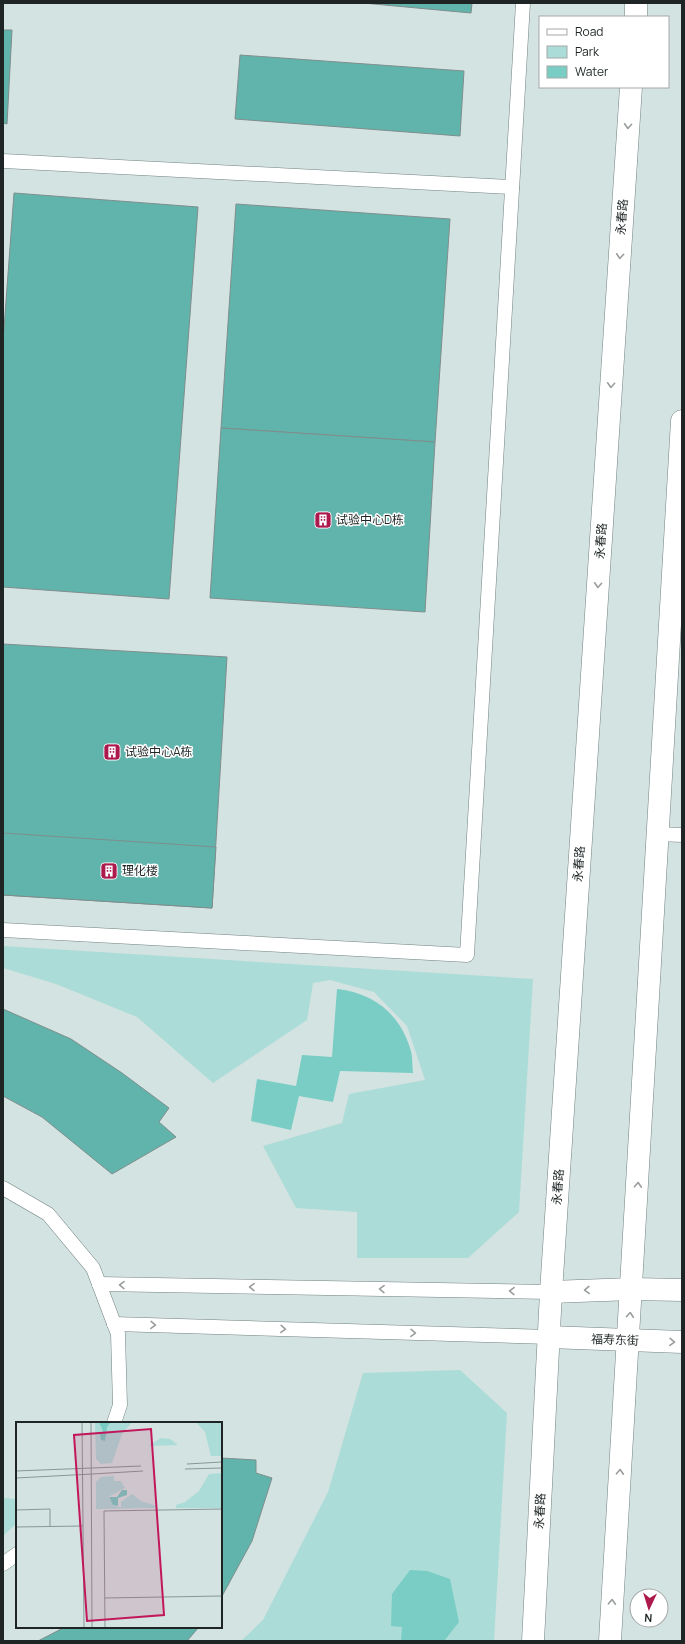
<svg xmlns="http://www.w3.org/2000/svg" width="685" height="1644" font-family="Manrope,'Noto Sans SC',sans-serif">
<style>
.green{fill:#acdcd7}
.water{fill:#79cdc4}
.building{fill:#60b4ac;stroke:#7f8e8c}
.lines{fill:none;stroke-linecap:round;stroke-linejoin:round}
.lane-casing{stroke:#728280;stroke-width:15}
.secondary-casing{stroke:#728280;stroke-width:23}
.lane{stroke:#fff;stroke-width:14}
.secondary{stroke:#fff;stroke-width:22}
.oneway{stroke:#9a9d9d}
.labels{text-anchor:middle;stroke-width:3;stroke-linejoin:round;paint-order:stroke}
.street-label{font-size:12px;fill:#1f2525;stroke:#fff}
.poi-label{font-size:12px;fill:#1f2525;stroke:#fff;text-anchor:start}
.inset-road{fill:none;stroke:#8a9796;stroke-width:1}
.view{fill:#c2185b;fill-opacity:0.15;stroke:#c2185b;stroke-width:2}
.inset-edge{fill:none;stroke:#1f2525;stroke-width:2}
</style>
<rect width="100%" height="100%" fill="#d2e3e1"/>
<g class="green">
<path d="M3,946L533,979L519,1212L468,1258H357V1212L296,1208L263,1146L342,1123L349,1094L425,1080L407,1026L374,992L330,980L313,983L307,1020L213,1083L137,1017L56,984L3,968Z"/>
<path d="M460,1370L507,1413L494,1641H241L263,1620L328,1492L363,1373Z"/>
<path d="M3,1498L17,1499V1523L3,1536Z"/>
</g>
<g class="water">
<path d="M337,989C373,993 399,1013 410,1048C413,1056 412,1065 413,1073L340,1071L333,1102L299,1096L291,1130L251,1121L257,1079L296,1086L302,1055L332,1057Z"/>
<path d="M410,1570L427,1571L450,1579L459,1622L444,1641H401L402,1627L391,1626L392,1594Z"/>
</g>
<g class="building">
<path d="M363,3H472L471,13Z"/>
<path d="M3,30H12L7,124L3,123Z"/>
<path d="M240,55L464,71L460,136L235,119Z"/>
<path d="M14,193L198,207L169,599L3,587V342Z"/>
<path d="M236,204L450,219L435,442L221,428Z"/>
<path d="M221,428L435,442L425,612L210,598Z"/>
<path d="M3,644L227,657L212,908L3,895Z"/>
<path d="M3,833L216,847L212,908L3,895Z"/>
<path d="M3,1009L71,1039L122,1073L169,1108L159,1122L176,1137L112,1174L42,1117L3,1096Z"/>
<path d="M221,1458L256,1460V1473L272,1478L252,1541L221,1598Z"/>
<path d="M65,1627H199L187,1641H38Z"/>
</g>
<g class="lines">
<g class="lane-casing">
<g id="lane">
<path d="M3,161L512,187"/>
<path d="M658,834L682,835"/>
<path d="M3,930L467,955L523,3"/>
<path d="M3,1188L48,1214L93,1268L118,1334L120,1405L114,1423"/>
<path d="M99,1284L551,1292"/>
<path d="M114,1324L549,1337"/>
<path d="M3,1564L17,1554"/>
</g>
</g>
<g class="secondary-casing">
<g id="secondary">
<path d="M636,17V3"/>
<path d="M551,1292L632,1289L682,1290"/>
<path d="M549,1337L682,1342"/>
<path d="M533,1641L551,1292L631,87"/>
<path d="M610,1641L682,421"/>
</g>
</g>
<use href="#lane" class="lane"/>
<use href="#secondary" class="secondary"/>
</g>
<defs><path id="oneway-chevron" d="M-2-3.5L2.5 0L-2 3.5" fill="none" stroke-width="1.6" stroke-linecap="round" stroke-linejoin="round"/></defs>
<g class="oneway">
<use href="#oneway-chevron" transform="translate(628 126) rotate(94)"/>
<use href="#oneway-chevron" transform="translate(620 256) rotate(94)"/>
<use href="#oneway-chevron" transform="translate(611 385) rotate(94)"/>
<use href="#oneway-chevron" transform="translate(598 585) rotate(94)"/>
<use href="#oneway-chevron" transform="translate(638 1185) rotate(-87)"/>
<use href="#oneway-chevron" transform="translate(122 1285) rotate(-179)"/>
<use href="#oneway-chevron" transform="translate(252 1287) rotate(-179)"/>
<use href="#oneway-chevron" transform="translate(382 1289) rotate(-179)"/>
<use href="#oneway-chevron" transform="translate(587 1290) rotate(178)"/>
<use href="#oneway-chevron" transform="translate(512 1291) rotate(-179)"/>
<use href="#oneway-chevron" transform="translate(630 1315) rotate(-86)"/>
<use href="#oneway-chevron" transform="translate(153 1325) rotate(2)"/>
<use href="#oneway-chevron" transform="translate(283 1329) rotate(2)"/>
<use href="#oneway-chevron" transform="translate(413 1333) rotate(2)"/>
<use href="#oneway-chevron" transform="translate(672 1342) rotate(2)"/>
<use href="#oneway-chevron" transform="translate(620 1472) rotate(-87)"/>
<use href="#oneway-chevron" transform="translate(612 1602) rotate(-87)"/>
</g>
<defs>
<g id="building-square" transform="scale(0.9)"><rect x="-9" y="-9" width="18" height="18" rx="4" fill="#ac194d" stroke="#fff"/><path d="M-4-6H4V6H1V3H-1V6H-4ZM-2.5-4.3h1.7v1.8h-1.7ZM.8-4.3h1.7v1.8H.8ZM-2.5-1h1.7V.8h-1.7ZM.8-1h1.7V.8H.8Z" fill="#fff"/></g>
</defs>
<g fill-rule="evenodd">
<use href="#building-square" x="323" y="520"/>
<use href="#building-square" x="112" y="752"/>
<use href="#building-square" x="109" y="871"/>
</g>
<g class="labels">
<g class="street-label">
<text transform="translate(622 217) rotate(-86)" y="4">永春路</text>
<text transform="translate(601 541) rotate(-86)" y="4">永春路</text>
<text transform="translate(579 864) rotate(-86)" y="4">永春路</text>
<text transform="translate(558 1187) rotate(-86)" y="4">永春路</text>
<text transform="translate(615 1340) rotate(2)" y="4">福寿东街</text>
<text transform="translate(540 1511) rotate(-87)" y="4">永春路</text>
</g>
<g class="poi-label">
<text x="336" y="524">试验中心D栋</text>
<text x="125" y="756">试验中心A栋</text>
<text x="122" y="875">理化楼</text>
</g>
</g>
<g transform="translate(16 1422)">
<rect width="206" height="206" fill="#d2e3e1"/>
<path d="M79,0H116L106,12L96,41L85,42L80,37ZM180,0H206V34H195L189,10ZM145,16L154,17L162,23L132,24ZM206,51V86H160V83L169,80L183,69L193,52ZM98,54V59H105L109,66L92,75L98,84L105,85V80L116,72L125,79L141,84V86L80,87V60L85,55Z" fill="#acdcd7"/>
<path d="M83,0H95L91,5L89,19L85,18L84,13L87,9ZM106,68H111V73L102,76V84L97,83L93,75H101Z" fill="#79cdc4"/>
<path class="inset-road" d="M66,0L68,206M75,0L76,206M171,42L206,40M76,46L125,44M169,47L206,46M0,49L76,46M76,52L127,49M0,56L76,52M0,88L34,87V105M0,105L67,104M89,176L206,174M89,206L88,89L206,87"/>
<path class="view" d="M135,7L148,193L71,199L58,13Z"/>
<rect width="206" height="206" class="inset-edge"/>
</g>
<rect width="685" height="1644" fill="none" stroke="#1f2525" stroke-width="8"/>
<rect x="539" y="16" width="130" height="72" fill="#ffffff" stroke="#a5a8a8"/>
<rect x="547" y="29" width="20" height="6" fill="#ffffff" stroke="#a5a8a8"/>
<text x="575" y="36" font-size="12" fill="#1f2525">Road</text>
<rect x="547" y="46" width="20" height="12" fill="#acdcd7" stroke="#a5a8a8"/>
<text x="575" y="56" font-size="12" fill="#1f2525">Park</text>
<rect x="547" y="66" width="20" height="12" fill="#79cdc4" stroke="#a5a8a8"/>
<text x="575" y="76" font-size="12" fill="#1f2525">Water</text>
<g transform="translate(649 1608) rotate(184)"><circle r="19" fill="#ffffff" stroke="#a5a8a8"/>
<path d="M0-3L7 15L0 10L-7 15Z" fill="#ac194d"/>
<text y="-6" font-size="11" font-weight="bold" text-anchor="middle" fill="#1f2525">N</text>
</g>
</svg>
